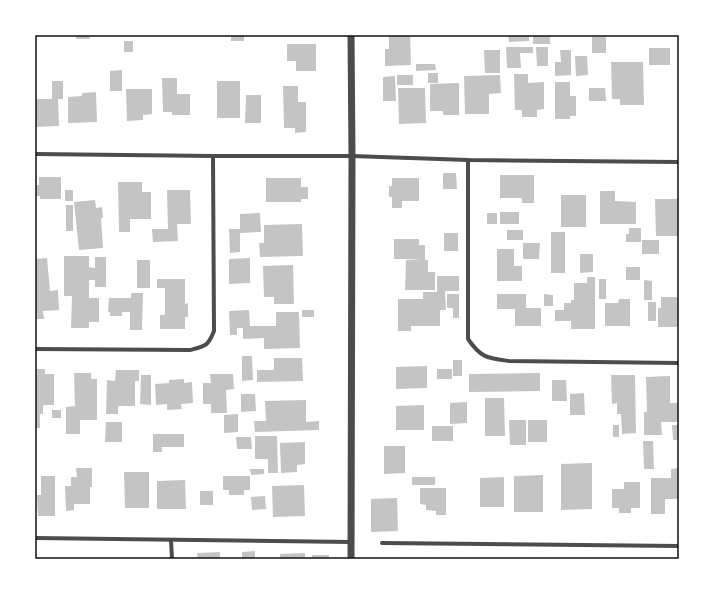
<svg xmlns="http://www.w3.org/2000/svg" width="714" height="594" font-family="Helvetica,sans-serif">
<style>
.building{fill:#c4c4c4}
.lines{fill:none;stroke-linecap:round;stroke-linejoin:round}
.minor{stroke:#4c4c4c;stroke-width:4}
.tertiary{stroke:#4c4c4c;stroke-width:7}
.neatline{fill:none;stroke:#111;stroke-width:1.5}
</style>
<rect width="100%" height="100%" fill="#fff"/>
<g class="building">
<rect x="76" y="35" width="14" height="4"/>
<rect x="231" y="35" width="13" height="6"/>
<path d="M389,35H410L411,65L385,66V49H389Z"/>
<path d="M508,35H529V41L509,42Z"/>
<rect x="533" y="35" width="17" height="9"/>
<rect x="592" y="37" width="14" height="16"/>
<rect x="124" y="41" width="9" height="11"/>
<path d="M287,44H316V71H296V61H287Z"/>
<path d="M506,47H533V53H520L521,68H507Z"/>
<path d="M536,47H548V66H537Z"/>
<rect x="649" y="48" width="21" height="17"/>
<path d="M484,50H500V73H485Z"/>
<path d="M560,50H571V75L555,76V62H561Z"/>
<path d="M575,56H587L588,75L576,76Z"/>
<path d="M611,62H643L644,105H620V99H612Z"/>
<path d="M416,64H435L436,70L416,71Z"/>
<path d="M122,70V91H110V71Z"/>
<rect x="428" y="73" width="10" height="10"/>
<path d="M514,74H528V83L544,82V109L537,110V117H522V110H515Z"/>
<rect x="397" y="75" width="16" height="10"/>
<path d="M500,75L501,93L489,94V114H465L464,76Z"/>
<path d="M395,76L396,101H383V77Z"/>
<path d="M162,78H177V94H190V115H172V112H163Z"/>
<path d="M52,81H63V99H58L59,126L35,127V99H52Z"/>
<rect x="217" y="81" width="23" height="37"/>
<path d="M555,82H570V96H576V116H570V119H555Z"/>
<path d="M459,83V115H443V111H430V84Z"/>
<path d="M283,86H298V102H306V132L295,133V128H284Z"/>
<path d="M398,88H425L426,123L399,124Z"/>
<path d="M589,88H605L606,101H589Z"/>
<path d="M126,89H152V114L143,115V120L127,121Z"/>
<path d="M96,92L97,122L68,123V97L82,96V93Z"/>
<path d="M246,95H261V123H245Z"/>
<path d="M443,173H456L457,189H443Z"/>
<path d="M500,175H534V203H522V198H500Z"/>
<path d="M39,177H61V199H40V196H35V185H39Z"/>
<path d="M266,178H301V187H308V199H301V202H266Z"/>
<path d="M392,178H419V201H402V208H392V197H389V186H392Z"/>
<path d="M118,182H142V192H151V219H130V232H119Z"/>
<rect x="65" y="190" width="8" height="11"/>
<path d="M167,190H190L191,224H177L178,241L153,242L152,229H168Z"/>
<path d="M600,191H615V201L636,202V224H600Z"/>
<rect x="561" y="195" width="25" height="32"/>
<path d="M655,199H679V236H656Z"/>
<path d="M95,200L96,208L102,207L103,218H101L103,248L79,250L74,202Z"/>
<rect x="66" y="205" width="7" height="26"/>
<rect x="500" y="212" width="19" height="12"/>
<path d="M260,213L261,232L240,233V252L230,253L229,229H240V214Z"/>
<rect x="487" y="213" width="10" height="11"/>
<path d="M302,224L303,256L260,257L259,243H264V225Z"/>
<path d="M629,228H641V242H626V234H629Z"/>
<rect x="507" y="230" width="16" height="10"/>
<rect x="551" y="232" width="14" height="41"/>
<rect x="444" y="233" width="14" height="18"/>
<path d="M394,239H419V245H425V260H428V272H435V290H405L406,260L422,259H394Z"/>
<rect x="642" y="240" width="17" height="14"/>
<path d="M523,243H540L539,259H523Z"/>
<path d="M497,249H514V266H522V281H497Z"/>
<path d="M580,254H593V272L580,273Z"/>
<path d="M64,256H89V267L95,268V257H106V287H95V280H89V298H99V322H89V328H71L72,296H64Z"/>
<path d="M47,258L50,291L58,290L59,310L43,311L44,319H35V259Z"/>
<path d="M250,258V283L229,284V259Z"/>
<rect x="137" y="260" width="13" height="28"/>
<path d="M293,265L294,304H274V297H264L263,266Z"/>
<rect x="626" y="267" width="14" height="13"/>
<path d="M437,276H459V291H445L446,310H440V326H411V331H398V299H423V292H437Z"/>
<path d="M587,277H595V329H571V321H555V310H564V303H571V300H574V283H587Z"/>
<path d="M157,279H185V304L188,303V317H185V329H160V315H165V288H157Z"/>
<rect x="599" y="279" width="7" height="20"/>
<path d="M644,280L652,281V300H644Z"/>
<path d="M131,293H143L142,330H130V312H122V316H110V312H108L109,298H131Z"/>
<path d="M447,294H459V318H453V308H447Z"/>
<path d="M497,294H526V308H541V326H515V309H497Z"/>
<path d="M544,294L553,295V306H544Z"/>
<path d="M661,297H679V327H658V308H661Z"/>
<path d="M619,299H630V326H605V303H618Z"/>
<rect x="648" y="302" width="8" height="19"/>
<path d="M249,310L250,326H276V312H299L300,348L264,349V338L243,339V328H237V335H230L229,311Z"/>
<rect x="302" y="310" width="12" height="7"/>
<path d="M242,356H252L253,380L242,381Z"/>
<path d="M274,358H302L303,381L257,382V370H274Z"/>
<rect x="453" y="360" width="9" height="16"/>
<path d="M427,366V388L396,389V367Z"/>
<path d="M35,369H45V374H54V405H43V414H40V428H35Z"/>
<rect x="437" y="369" width="15" height="10"/>
<path d="M116,370H139V381H135V406H118V414H106L107,380L115,381Z"/>
<path d="M74,373H91V379H97V420H80V434H66V407L75,406Z"/>
<path d="M540,373V391L469,392V374Z"/>
<path d="M210,374H233L234,389L226,390L227,413H211V404H203V383H211Z"/>
<path d="M141,375H151V405L140,404Z"/>
<path d="M611,375H635L636,433L622,434L621,414H617V403L612,404Z"/>
<path d="M670,376V403H679V422H661L662,435H644V412H647L646,377Z"/>
<path d="M184,379V383L192,382L193,403L181,404L182,409L167,410V404L156,405L155,384L169,383V380Z"/>
<path d="M552,380H566L567,401H552Z"/>
<path d="M584,393L585,415H570V394Z"/>
<path d="M241,394H255L256,411L241,412Z"/>
<path d="M485,398H504L505,436H485Z"/>
<path d="M306,400V422L319,421V430L255,432L254,421H266L265,401Z"/>
<path d="M467,402V423L450,424V403Z"/>
<path d="M424,405V430H396V406Z"/>
<rect x="52" y="410" width="9" height="8"/>
<path d="M238,414V432L224,433V415Z"/>
<path d="M509,420H526V445H510Z"/>
<rect x="528" y="420" width="19" height="22"/>
<path d="M106,422H122V442H105Z"/>
<rect x="613" y="425" width="6" height="12"/>
<path d="M672,425H679V440H673Z"/>
<rect x="432" y="426" width="21" height="15"/>
<path d="M153,434H184V447H162V452H153Z"/>
<path d="M255,436H277L278,473H268V459H255Z"/>
<path d="M236,437H251L252,449H237Z"/>
<path d="M643,441H653L654,469H644Z"/>
<path d="M305,442V464L297,465V472L281,473L280,443Z"/>
<path d="M384,446H405V473L384,474Z"/>
<path d="M592,463V509L561,510V464Z"/>
<path d="M76,468H92V487H90V504H74V510L66,511L65,486H71V477H77Z"/>
<path d="M679,468V499H665V514H651V478H671V469Z"/>
<path d="M250,469H264V474L251,475Z"/>
<path d="M124,472H149V508H125Z"/>
<path d="M543,475V512H514V476Z"/>
<path d="M41,476H55V516H38L37,495H41Z"/>
<path d="M223,476H250V490H244V495H229V490H223Z"/>
<rect x="412" y="477" width="23" height="8"/>
<path d="M504,477V507H480V478Z"/>
<path d="M185,480L186,509H157V481Z"/>
<path d="M624,482H640V508H631V513H619V508H612V489H624Z"/>
<path d="M304,485L305,516L273,517L272,486Z"/>
<path d="M420,488H446V515H436V511L426,510V505L420,504Z"/>
<rect x="200" y="491" width="13" height="14"/>
<path d="M265,496L266,509L252,510L251,497Z"/>
<path d="M397,498L398,531L371,532V499Z"/>
<path d="M255,551V559H242V552Z"/>
<path d="M220,552V559H198L197,553Z"/>
<path d="M305,553V559H280V554Z"/>
<rect x="312" y="555" width="17" height="4"/>
</g>
<g class="lines">
<g class="minor">
<path d="M35,154L213,156H352L468,160L679,162"/>
<path d="M468,160V339C481,358 487,358 509,361L679,363"/>
<path d="M35,349L190,350C206,346 208,346 214,331L213,156"/>
<path d="M35,538L351,542"/>
<path d="M171,540L172,559"/>
<path d="M382,543L679,546"/>
</g>
<path class="tertiary" d="M351,559L352,156L351,35"/>
</g>
<rect width="714" height="594" fill="none" stroke="#ffffff" stroke-width="72"/>
<rect x="36" y="36" width="642" height="522" class="neatline"/>
</svg>
